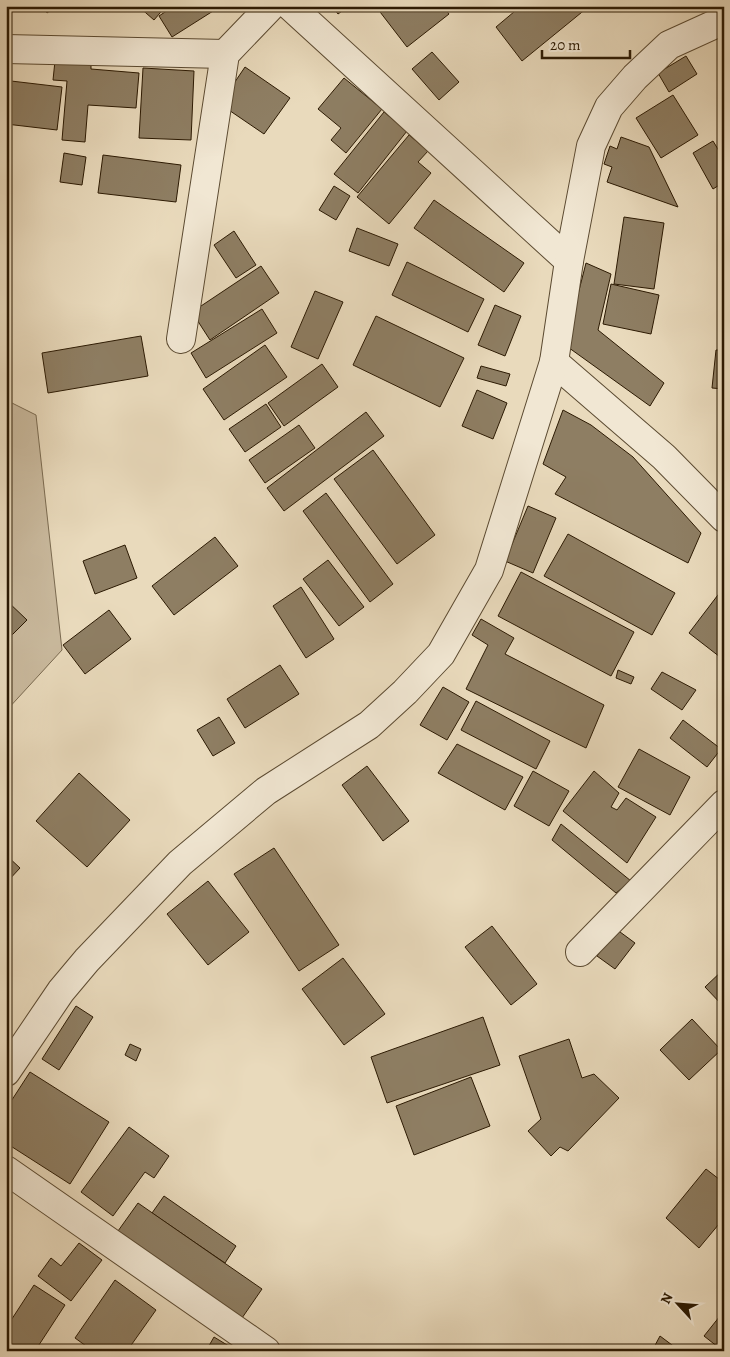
<svg xmlns="http://www.w3.org/2000/svg" width="730" height="1357" font-family="Alegreya,serif">
<style>
.green{fill:#c9b99d;stroke:#7a6a50}
.building{fill:#8e7e63;stroke:#2c1a03}
.lines{fill:none;stroke-linecap:round;stroke-linejoin:round}
.minor-casing{stroke:#5b4a31;stroke-width:30}
.minor{stroke:#f1e7d3;stroke-width:28}
</style>
<rect width="100%" height="100%" fill="#e9dabc"/>
<filter id="stains"><feTurbulence type="fractalNoise" baseFrequency=".004" numOctaves="4"/><feColorMatrix values="0 0 0 0 .2 0 0 0 0 .09 0 0 0 0 .02 0 0 0 .5 -.17"/></filter>
<radialGradient id="worn" r=".72"><stop offset=".6" stop-color="#630" stop-opacity="0"/><stop offset="1" stop-color="#630" stop-opacity=".3"/></radialGradient>
<path class="green" d="M6,400L36,415L62,650L6,711Z"/>
<g class="building">
<path d="M43,6H56L47,13Z"/>
<path d="M138,6H166L154,20Z"/>
<path d="M174,6H221L172,37L159,16Z"/>
<path d="M332,6H349L338,14Z"/>
<path d="M380,6H443L449,14L407,47L377,8Z"/>
<path d="M521,6H585L587,8L522,61L496,27Z"/>
<path d="M432,52L459,82L439,100L412,69Z"/>
<path d="M686,56L697,74L669,92L658,73Z"/>
<path d="M55,61L91,64V69L139,73L136,108L88,105L85,142L62,140L67,81L53,80Z"/>
<path d="M245,67L290,98L264,134L220,104Z"/>
<path d="M143,68L194,71L191,140L139,138Z"/>
<path d="M344,78L382,109L346,153L331,140L341,128L318,109Z"/>
<path d="M11,81L62,87L57,130L6,124Z"/>
<path d="M673,95L698,135L661,158L636,118Z"/>
<path d="M384,112L407,131L358,193L334,174Z"/>
<path d="M409,135L428,151L418,162L431,173L389,224L357,197Z"/>
<path d="M621,137L649,147L678,207L607,182L612,167L604,164L610,146L617,149Z"/>
<path d="M713,141L724,159V182L713,189L693,153Z"/>
<path d="M64,153L86,157L82,185L60,182Z"/>
<path d="M103,155L181,165L176,202L98,193Z"/>
<path d="M334,186L350,196L336,220L319,210Z"/>
<path d="M434,200L524,263L504,292L414,228Z"/>
<path d="M624,217L664,223L654,289L614,284Z"/>
<path d="M357,228L398,244L389,266L349,251Z"/>
<path d="M234,231L256,265L236,278L214,245Z"/>
<path d="M407,262L484,299L468,332L392,295Z"/>
<path d="M586,263L611,274L598,330L664,383L650,406L565,345Z"/>
<path d="M261,266L279,293L210,340L192,312Z"/>
<path d="M611,284L659,295L651,334L603,324Z"/>
<path d="M315,291L343,302L318,359L291,347Z"/>
<path d="M495,305L521,316L505,356L478,345Z"/>
<path d="M262,309L277,333L206,378L191,353Z"/>
<path d="M376,316L464,358L440,407L353,365Z"/>
<path d="M141,336L148,376L48,393L42,353Z"/>
<path d="M265,345L287,377L224,420L203,389Z"/>
<path d="M716,350H724V389L712,388Z"/>
<path d="M322,364L338,387L284,426L268,403Z"/>
<path d="M481,366L510,374L506,386L477,378Z"/>
<path d="M477,390L507,403L493,439L462,426Z"/>
<path d="M266,404L281,427L245,452L229,429Z"/>
<path d="M563,410L591,425L633,457L701,533L688,563L555,494L566,477L543,464Z"/>
<path d="M366,412L384,436L284,511L267,488Z"/>
<path d="M299,425L315,448L265,483L249,460Z"/>
<path d="M373,450L435,535L397,564L334,479Z"/>
<path d="M326,493L393,584L370,602L303,511Z"/>
<path d="M528,506L556,518L533,573L505,561Z"/>
<path d="M568,534L675,593L652,635L544,576Z"/>
<path d="M215,537L238,566L174,615L152,586Z"/>
<path d="M125,545L137,578L95,594L83,561Z"/>
<path d="M328,560L364,607L339,626L303,579Z"/>
<path d="M521,572L634,632L611,676L498,616Z"/>
<path d="M301,587L334,639L306,658L273,606Z"/>
<path d="M724,587V652L720,657L689,633Z"/>
<path d="M6,600L27,620L6,641Z"/>
<path d="M109,610L131,639L85,674L63,645Z"/>
<path d="M481,619L514,638L505,654L604,705L586,748L466,689L488,645L472,635Z"/>
<path d="M280,665L299,694L245,728L227,699Z"/>
<path d="M618,670L634,677L631,684L616,678Z"/>
<path d="M662,672L696,690L682,710L651,689Z"/>
<path d="M443,687L469,702L447,740L420,725Z"/>
<path d="M476,701L550,741L536,769L461,730Z"/>
<path d="M219,717L235,743L213,756L197,730Z"/>
<path d="M683,720L721,749L707,767L670,738Z"/>
<path d="M457,744L523,777L505,810L438,773Z"/>
<path d="M639,749L690,777L670,815L618,787Z"/>
<path d="M367,766L409,821L383,841L342,785Z"/>
<path d="M533,771L569,791L549,826L514,806Z"/>
<path d="M594,771L619,793L611,807L617,810L626,798L656,817L627,863L563,811Z"/>
<path d="M79,773L130,820L87,867L36,821Z"/>
<path d="M561,824L631,881L616,893L552,840Z"/>
<path d="M274,848L339,945L299,971L234,874Z"/>
<path d="M6,855L20,868L6,883Z"/>
<path d="M208,881L249,932L208,965L167,914Z"/>
<path d="M492,926L537,984L511,1005L465,947Z"/>
<path d="M616,929L635,943L615,969L597,956Z"/>
<path d="M343,958L385,1014L344,1045L302,989Z"/>
<path d="M724,969V1007L705,987Z"/>
<path d="M76,1006L93,1017L59,1070L42,1059Z"/>
<path d="M483,1017L500,1065L387,1103L371,1057Z"/>
<path d="M692,1019L721,1050L689,1080L660,1050Z"/>
<path d="M569,1039L582,1078L594,1074L619,1098L568,1151L560,1147L551,1156L528,1131L541,1119L519,1056Z"/>
<path d="M130,1044L141,1049L136,1061L125,1055Z"/>
<path d="M30,1072L109,1122L70,1184L6,1143V1109Z"/>
<path d="M471,1077L490,1126L414,1155L396,1106Z"/>
<path d="M129,1127L169,1156L154,1178L145,1172L113,1216L81,1192Z"/>
<path d="M706,1169L724,1183V1218L699,1248L666,1218Z"/>
<path d="M164,1196L236,1246L225,1263L152,1213Z"/>
<path d="M138,1203L262,1289L242,1318L118,1231Z"/>
<path d="M79,1243L102,1260L71,1301L38,1276L51,1258L61,1266Z"/>
<path d="M115,1280L156,1310L127,1351H93L75,1338Z"/>
<path d="M34,1285L65,1305L35,1351H6V1328Z"/>
<path d="M724,1311V1351H723L704,1336Z"/>
<path d="M660,1336L680,1351H652Z"/>
<path d="M214,1337L237,1351H206Z"/>
</g>
<g class="lines">
<g class="minor-casing">
<g id="minor">
<path d="M290,6L569,261"/>
<path d="M6,49L225,54"/>
<path d="M181,339L225,54L271,6"/>
<path d="M554,362L664,457L724,518"/>
<path d="M580,952L724,804"/>
<path d="M6,1072L61,991L87,960L180,863L266,791L369,725L405,692L441,654L489,570L554,362L569,261L591,146L609,107L635,77L669,45L724,20"/>
<path d="M6,1170L266,1351"/>
</g>
</g>
<use href="#minor" class="minor"/>
</g>
<rect width="730" height="1357" fill="none" stroke="#e9dabc" stroke-width="25"/>
<rect x="8" y="8" width="715" height="1342" fill="none" stroke="#2c1a03" stroke-width="2.5"/>
<rect x="12" y="12" width="705" height="1332" fill="none" stroke="#2c1a03"/>
<g transform="translate(678 1304) rotate(296)" stroke="#f1e7d3" stroke-width="4" paint-order="stroke">
<path d="M0-4L9 19L0 12L-9 19Z" fill="#2c1a03"/>
<text y="-8" font-size="14" font-weight="bold" text-anchor="middle" fill="#2c1a03">N</text>
</g>
<path d="M542 50v8h88v-8" fill="none" stroke="#2c1a03" stroke-width="2.5"/>
<text x="550" y="50" font-size="15" fill="#2c1a03" stroke="#f1e7d3" stroke-width="4" paint-order="stroke">20 m</text>
<rect width="100%" height="100%" filter="url(#stains)"/>
<rect width="100%" height="100%" fill="url(#worn)"/>
</svg>
